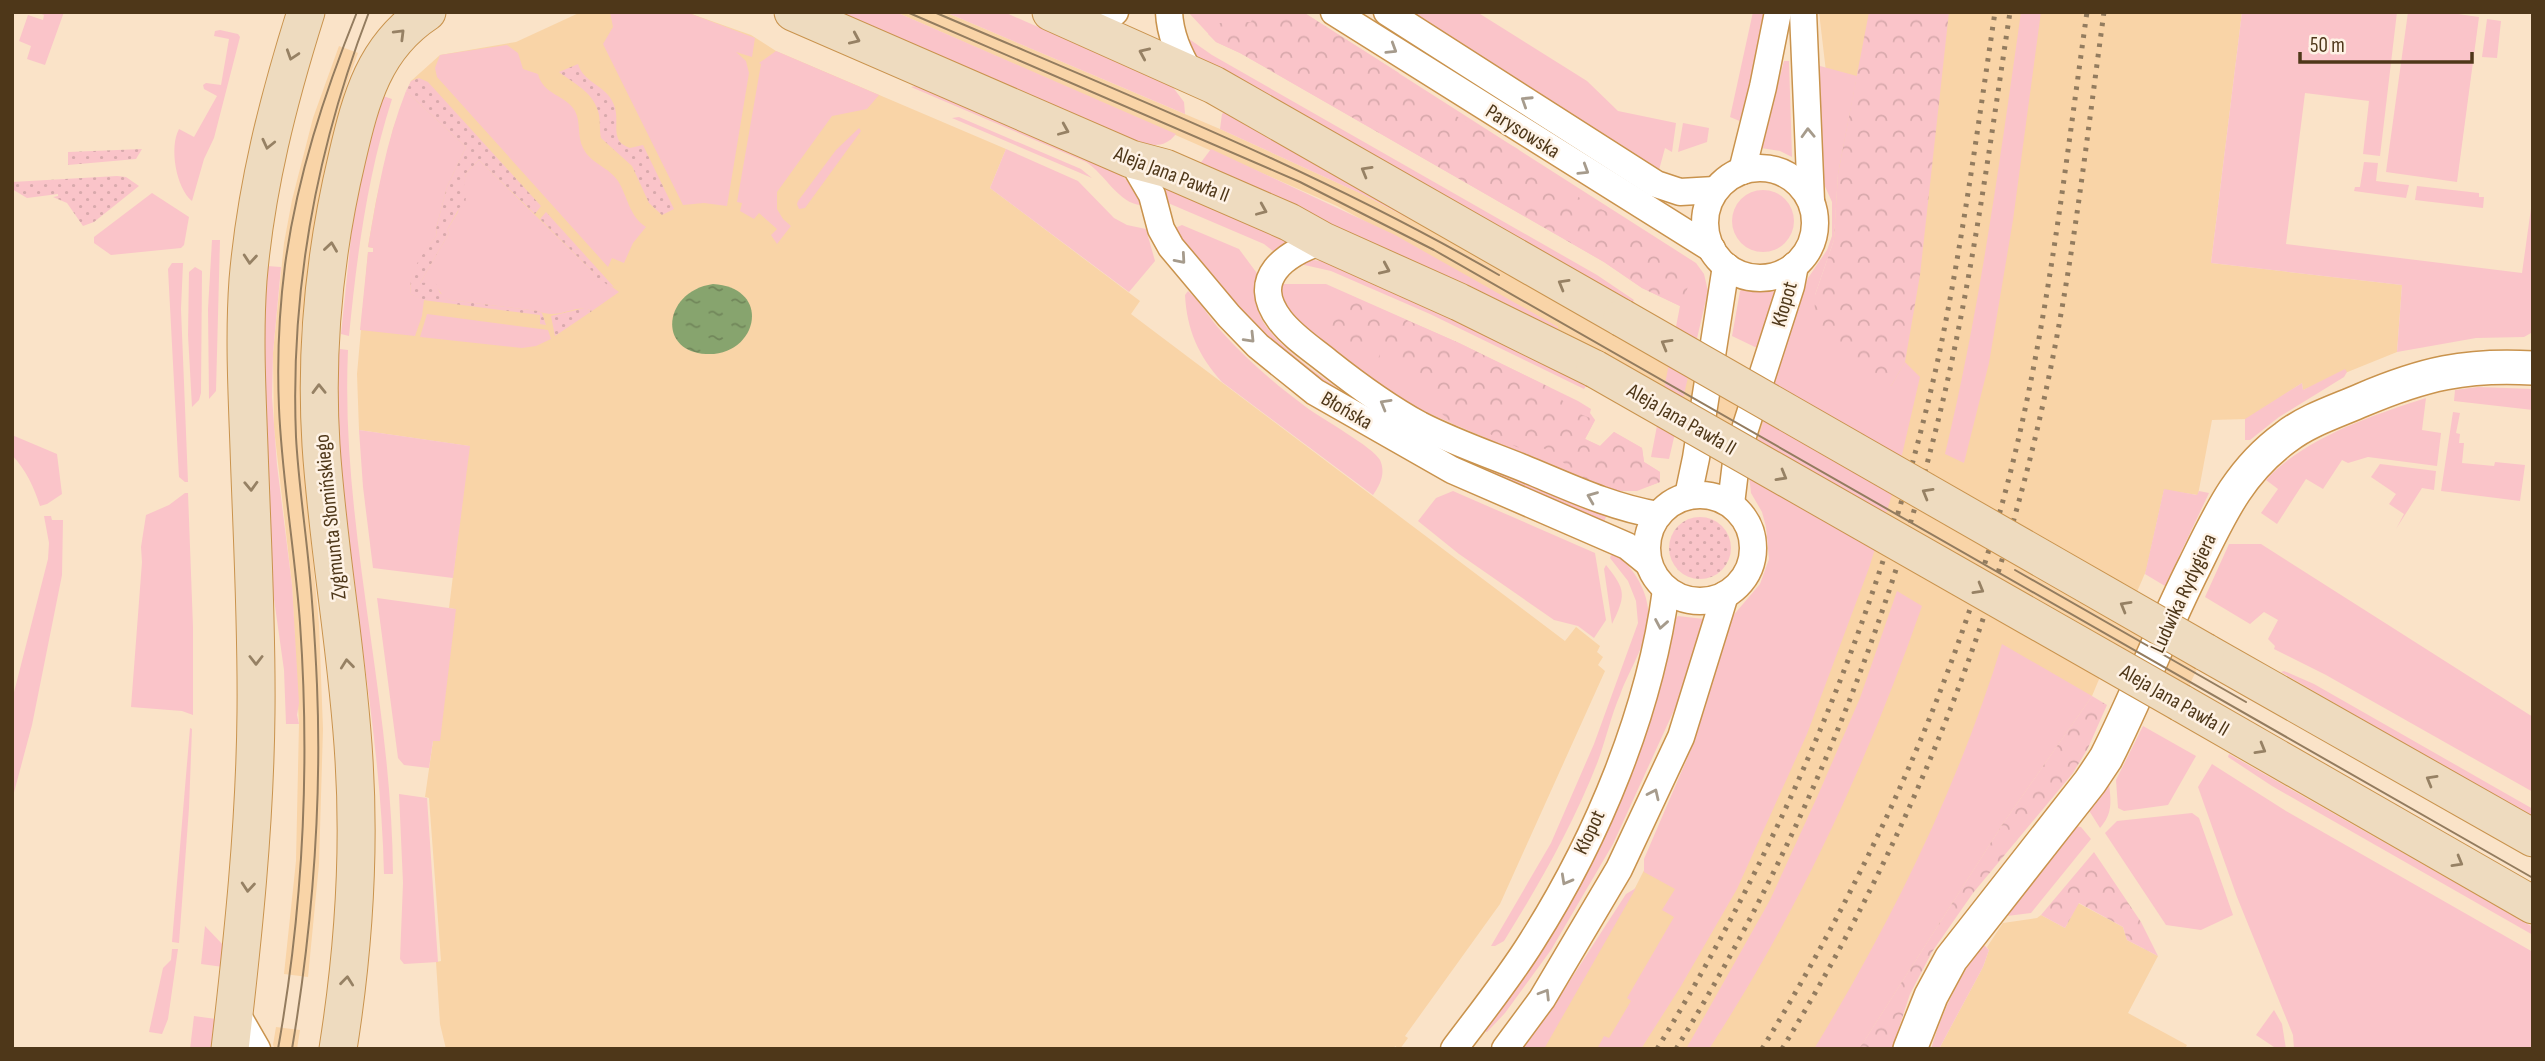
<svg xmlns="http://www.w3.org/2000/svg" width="2545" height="1061" font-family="'Sofia Sans Condensed',sans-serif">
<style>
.built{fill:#f9d4a7}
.green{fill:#fac4c9}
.forest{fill:url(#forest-crowns)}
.garden{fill:url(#garden-dots)}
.water{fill:url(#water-ripples)}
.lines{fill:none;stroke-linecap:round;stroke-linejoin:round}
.minor-casing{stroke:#c9934d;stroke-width:29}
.tertiary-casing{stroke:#c9934d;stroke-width:36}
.secondary-casing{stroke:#c9934d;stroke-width:39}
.minor{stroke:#fff;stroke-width:26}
.tertiary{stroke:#fff;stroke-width:33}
.secondary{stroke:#eedbbf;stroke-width:37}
.tram{stroke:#937c5f;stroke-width:2}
.rail{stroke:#937c5f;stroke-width:5;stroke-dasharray:3.5 7;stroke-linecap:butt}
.secondary-bridge-casing{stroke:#c9934d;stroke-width:39;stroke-linecap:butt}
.secondary-bridge{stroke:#eedbbf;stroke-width:37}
.oneway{stroke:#968164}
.oneway2{stroke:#a69b8c}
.labels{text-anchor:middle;stroke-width:5;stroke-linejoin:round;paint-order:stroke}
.street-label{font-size:21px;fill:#4e3719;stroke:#fef2e5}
</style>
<defs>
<pattern id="forest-crowns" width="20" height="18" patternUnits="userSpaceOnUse" patternTransform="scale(1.75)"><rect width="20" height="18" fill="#fac4c9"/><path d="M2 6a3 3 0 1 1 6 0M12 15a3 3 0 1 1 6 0" fill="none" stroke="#d8a9ac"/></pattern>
<pattern id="garden-dots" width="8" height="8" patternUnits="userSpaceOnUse" patternTransform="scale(1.75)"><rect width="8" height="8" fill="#fac4c9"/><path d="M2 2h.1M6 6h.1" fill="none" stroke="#d8a9ac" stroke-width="1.8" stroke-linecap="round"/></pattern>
<pattern id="water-ripples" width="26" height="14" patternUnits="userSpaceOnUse" patternTransform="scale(1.75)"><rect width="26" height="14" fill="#87a46e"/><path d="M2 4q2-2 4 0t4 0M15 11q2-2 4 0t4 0" fill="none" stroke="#71865a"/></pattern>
</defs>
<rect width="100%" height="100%" fill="#fae3c8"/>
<g class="built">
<path d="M581,12H686L751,35L776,51L1006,149L990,188L1140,301L1131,314L1565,641L1576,627L1600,646L1597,652L1603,657L1598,665L1605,671L1500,904L1405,1036L1408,1038L1400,1049L1395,1046L1394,1049H446L440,1024L436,962L441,961L429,798L425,797L433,741H439L455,609L449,608L469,446L359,430L357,374L368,252H373V248L368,247L376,201L393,129L411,81L440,55L516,42Z"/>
<path d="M896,12H945L1220,129L1364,195L1436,233L1786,431L1834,240L1838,174L1819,12H2242L2211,263L2402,285L2397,352L2303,390L2302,383L2247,419L2212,420L2198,495L2164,490L2146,571L2123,624L2198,667L2188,688L2113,646L2092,696L2004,822L1859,1049H1529L1604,940L1635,888L1671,817L1770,578L1781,457L1603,353L1558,329V327L1337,206Z"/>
<path d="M339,46L358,53L346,86L324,173L316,214L301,330L306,491L319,624L323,729L319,864L308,977L284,974L296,861L299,724L292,585L274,428L273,353L284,243L292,200L313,118Z"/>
<path d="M2078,903L2123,927L2127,940L2158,956L2128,1013L2187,1045L2185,1049H1939L1983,967L1989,950L1987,947L2003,923L2037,918L2041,915L2065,928Z"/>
<path d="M276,1027L300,1030L297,1049H275L273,1045Z"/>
</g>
<g class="green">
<path d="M36,12H64L45,65L27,59L31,46L19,41L28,15L43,20L44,15Z"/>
<path d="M610,12H686L755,38L752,57L736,52L746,61L749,73L727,206L704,203L683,205L603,44L613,27Z"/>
<path d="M836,12H896L1176,134C1165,148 1153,146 1138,142Z"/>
<path d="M945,12H1004L1172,86L1184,102L1185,114Z"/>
<path d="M1188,12H1303L1696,263L1704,274L1708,291L1669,459L1651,457L1680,306L1642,288L1604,262L1240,53L1216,42Z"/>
<path d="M1412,12H1477L1587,81L1618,111L1676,123L1672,152L1665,148L1659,170Z"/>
<path d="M1753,12H1767L1742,122L1730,117Z"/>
<path d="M2021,12H2041L2013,220L1989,363L1964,463L1945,454C1980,308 2000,160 2021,12Z"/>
<path d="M2242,12H2397L2380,156L2363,154L2369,101L2305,93L2286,244L2522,273L2533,194L2531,333L2524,337L2476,338L2397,352L2402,285L2211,263Z"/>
<path d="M2408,12H2444L2479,17L2457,182L2386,172Z"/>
<path d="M2487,19L2501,21L2497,58L2482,57Z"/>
<path d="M220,30L238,34L240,37L214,138L204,159L192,201C176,188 169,147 179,129L194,137L217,96L204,89L203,85L206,83L221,85L229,39L214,36L215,31Z"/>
<path d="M1182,34L1212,55L1597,275L1634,300L1633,302L1193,54Z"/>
<path d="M507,45L518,53L523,69L538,74C543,95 566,95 575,111C581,122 577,136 583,148C591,164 609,167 618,181C628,197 629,216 646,227L633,243L624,263L612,258L608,267L437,77L435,68L440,55Z"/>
<path d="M776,51L879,95L867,109L832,116L777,192V209L783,219L791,226L777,244L771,235L777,229L759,213L754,219L740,211L742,203L737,202L761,64L759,63Z"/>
<path d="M1814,60L1820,66L1857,76L1838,174L1834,240L1815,295L1891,386L1905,362L1920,377L1895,485L1869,568L1807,734L1737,889L1681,986L1641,1049H1597L1604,1036L1609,1038L1631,1001L1627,998L1674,917L1662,910L1675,889L1644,872V859L1692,747L1731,618L1760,584L1769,559L1766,527L1762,512L1751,493L1749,474L1751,463L1795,314L1808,278L1827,250L1832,236V202L1823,182Z"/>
<path d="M1784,61H1789L1792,157L1780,151L1761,148Z"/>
<path d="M920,85L1117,170L1116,173C1131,180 1135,190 1141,205C1119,204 1105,174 1086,162L911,87Z"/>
<path d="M406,91L466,147L447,187L436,229L437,235C426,250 407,274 411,294L424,300L422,316L415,336L360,330L368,252H373V248L368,247C377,195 386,141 406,91Z"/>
<path d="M383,96L392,99C367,177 357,255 349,336L341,334L353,218L363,166Z"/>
<path d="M1225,111L1436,233L1364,195L1220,129L1222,114Z"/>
<path d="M959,117L1081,169L1092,178L952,118Z"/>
<path d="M1683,123L1709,128L1707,142L1678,152Z"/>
<path d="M859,128L861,131L805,208L799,209L797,204L798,201L836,150Z"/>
<path d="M1006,149L1078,181L1114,218L1127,225L1146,229L1155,261L1129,292L990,188Z"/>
<path d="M1211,149L1395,235L1558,327V329L1468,285L1202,170L1199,165Z"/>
<path d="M479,160L594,273L593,279L595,281L601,279L619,292L592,311C576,302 560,321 538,311L450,300L443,296L436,286L420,283L449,233L447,230L458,212L466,173Z"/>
<path d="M2364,162L2378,163L2376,181L2409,185L2406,198L2354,191L2355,187H2360Z"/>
<path d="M1162,186L1289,240L1273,251L1264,244L1168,203Z"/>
<path d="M2417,186L2479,193V197H2484L2483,208L2415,200Z"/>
<circle cx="1763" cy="221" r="31"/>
<path d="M152,193L189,217L184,245L181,248L111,255L94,243V237Z"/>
<path d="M1182,225L1239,249L1259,276C1255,290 1255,304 1261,318C1277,351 1351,398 1383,417L1607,514L1604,522L1413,440L1348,403L1279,349L1233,302L1181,239L1175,228Z"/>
<path d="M212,240H220L216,391L209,399L208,309Z"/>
<path d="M1312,260L1323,261L1454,318L1586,386L1584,389L1430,314L1331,271L1300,264Z"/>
<path d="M172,263H183L181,309L188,482H185L179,477L168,269Z"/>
<path d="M267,266L281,267L273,353L272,397L277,465L292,585L299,703L297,715L299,724H286L284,670L273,592L264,352Z"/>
<path d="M195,267L202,271L201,393L199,400L192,407L188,335L189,272Z"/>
<path d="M1282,284H1326L1459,343L1578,401L1591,409L1590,413L1595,420L1585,439L1600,446L1614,432L1642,448L1644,462L1660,472V482L1637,491H1608L1405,403L1296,326L1280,295Z"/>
<path d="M1743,289L1753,292L1776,291L1757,348L1732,336L1740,291Z"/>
<path d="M1188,291C1201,302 1210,319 1222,332C1247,360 1276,385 1306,407C1322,419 1373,447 1380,460C1386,473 1380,485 1373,495L1222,382C1198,355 1187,330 1185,295Z"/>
<path d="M427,314L548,330L551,339L536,346L522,348L420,337Z"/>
<path d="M340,349L348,350C340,526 392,698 393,874H384C381,741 354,612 342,480C338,439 338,398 338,357Z"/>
<path d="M2345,369L2347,372L2344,377L2279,417L2250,440H2245V419L2302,383L2303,390Z"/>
<path d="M2478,387L2533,389V410L2454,401L2455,390Z"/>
<path d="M2426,398L2422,430L2441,433L2437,466L2368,457L2348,463L2342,460L2323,489L2306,479L2277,524L2261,513L2278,489L2266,480C2304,438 2373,415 2426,398Z"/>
<path d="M2453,412L2460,413L2456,433L2460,434L2459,443H2464L2462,463L2494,466L2495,462L2525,465L2520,501L2441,491Z"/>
<path d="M359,430L470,446L453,578L373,568L363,487Z"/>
<path d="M12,435L57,454L62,494L47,504L40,506C34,487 26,470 12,455Z"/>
<path d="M2380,464L2436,471L2434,490L2422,488L2396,529L2404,514L2389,504L2396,494L2371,477Z"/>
<path d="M2164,489L2197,495L2199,491L2209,493L2165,586L2145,574Z"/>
<path d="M1453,491L1595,553L1606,620L1594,638L1578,626L1554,620L1459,554L1418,521L1436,498Z"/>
<path d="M185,493H188L193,627V715L182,711L131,707L142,562L141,547L146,515L169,505Z"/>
<path d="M44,516H51L52,520H63L62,575L32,725L12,800V700L48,559L49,543Z"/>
<path d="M2229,544H2261L2533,717V792L2326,675L2274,649L2275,646L2268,639L2278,620L2264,612L2250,624L2205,597Z"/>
<path d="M1612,552C1631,564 1646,587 1648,609C1650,641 1630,667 1620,695C1611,716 1606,739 1598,761C1573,825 1540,883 1504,941L1495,946H1491L1551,843L1594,744L1638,623L1636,601L1628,581L1610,558Z"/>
<path d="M1606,565C1626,590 1626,595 1612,624L1604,569Z"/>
<path d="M1897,591L1922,606C1868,761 1799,911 1709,1049H1686L1770,900L1818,795L1860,698Z"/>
<path d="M377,598L456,609L440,741H433L429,768L404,765L398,758Z"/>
<path d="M1678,616L1704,619L1686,684L1613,844L1551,950L1505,1013L1487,1032L1484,1031L1513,991L1612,817L1639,753L1653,711L1676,618Z"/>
<path d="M2002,644L2092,696L2004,822L1859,1049H1814C1892,921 1958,787 2002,644Z"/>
<path d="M2284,671L2314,684L2533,809V818L2281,672Z"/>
<path d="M2143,726L2196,756L2168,805L2124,811L2118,808L2116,780Z"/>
<path d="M190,728L192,729L189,808L179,943L172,942Z"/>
<path d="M2229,754L2533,927V935L2272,786L2228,757Z"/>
<path d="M2212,764L2286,811L2533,952V1049H2294L2293,1035L2237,897L2198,787Z"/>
<path d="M2109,783C2111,802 2113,813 2100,828L2088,809Z"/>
<path d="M399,794L427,798L438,962L404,964L400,959L403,883Z"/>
<path d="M2192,813L2199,818L2233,915L2201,930L2166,925L2105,833L2117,821Z"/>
<path d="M2074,826L2081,827L2091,839L2031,913L1999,917Z"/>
<path d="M1636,888L1544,1049H1522L1547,1016L1626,894Z"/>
<path d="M205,926L225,947L223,967L201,964Z"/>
<path d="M1983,944L1989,950L1983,967L1939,1049H1931C1942,1011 1960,975 1983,944Z"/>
<path d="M172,949H178L168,1019L162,1034L149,1032L163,968L171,960Z"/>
<path d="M2274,1010L2282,1024L2286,1049H2277L2256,1035Z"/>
<path d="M194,1016L216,1019L213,1049H190Z"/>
</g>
<g class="forest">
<path d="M1255,12H1303L1399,73L1396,84L1518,149L1534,174L1653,236C1655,253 1673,260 1687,266L1688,287L1680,306L1642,288L1604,262L1240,53L1216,42L1208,34L1220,23L1251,22Z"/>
<path d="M1869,12H1949L1920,275L1905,362L1891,386L1814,332L1815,295L1834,240L1838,174Z"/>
<path d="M1347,294L1459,343L1549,387L1573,411L1595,420L1585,439L1600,446L1614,432L1642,448L1644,462L1660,472V482C1590,509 1585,470 1533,442L1522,449L1500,440L1472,423L1455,426L1439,411L1449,396L1429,391L1412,370L1377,361L1385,342L1368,351L1349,343L1333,330L1328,313Z"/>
<path d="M2092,696L2107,705L2088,748L2073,773L1973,893L1932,952L1910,994L1892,1049H1859L2004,822Z"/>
<path d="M2094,852L2141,922L2158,956L2127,940L2123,927L2079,903L2065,928L2041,915Z"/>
</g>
<g class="garden">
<path d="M578,64C584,84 607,85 614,105C621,122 608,141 630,148L643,145L674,209L662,215L649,203L632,166L601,138C599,129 601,120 598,111C592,91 574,84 559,72Z"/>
<path d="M419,78L428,82L541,206L535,214L479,160L466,173L463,192L466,197L465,205L460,207L447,230L449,233L420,283L435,282L440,293L450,300L538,311L542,313L546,325L540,324V315L423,300L411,294C407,271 425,251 437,235L436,229L447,187L466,147L406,91L411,81Z"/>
<path d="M142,149L136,159L68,165V152Z"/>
<path d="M117,176L126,177L139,186L94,222L83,226L67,203L53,197L58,196V194L27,198L12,189V182Z"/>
<path d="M546,212L614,287L606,284L601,279L596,282L592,279L594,273L540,219Z"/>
<path d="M585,308L592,311L555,336L551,316Z"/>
<circle cx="1700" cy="548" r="31"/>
</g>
<path class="water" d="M713,284C774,288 757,357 706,354C656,351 664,291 713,284Z"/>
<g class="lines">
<g class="minor-casing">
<g id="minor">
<path d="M1169,12C1170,35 1179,54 1190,73"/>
<path d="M1334,12L1712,249"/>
<path d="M1387,12L1656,184L1680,192L1715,190"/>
<path d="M1803,12L1811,201"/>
<path d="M1085,27L1115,12"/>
<path d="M1131,159L1152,195L1161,229L1171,247L1229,316L1258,346L1315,392L1452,470L1627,546L1648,563"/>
<circle cx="1760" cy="223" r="55"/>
<path d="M1742,171L1763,87L1778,12"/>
<path d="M1323,241C1286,253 1248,278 1280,320C1293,337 1312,349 1328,362C1357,385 1387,407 1420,425C1453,442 1488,454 1523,468C1567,486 1610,507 1658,515"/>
<circle cx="1700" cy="548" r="53"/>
<path d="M1688,496L1696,458L1726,266"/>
<path d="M1731,504L1737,454L1791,286L1795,265"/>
<path d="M234,1009L257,1049"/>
<path d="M1454,1049C1481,1013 1509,978 1532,941C1598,837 1650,711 1666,590"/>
<path d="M1505,1049L1542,999L1619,869L1681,737L1725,595"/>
</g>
</g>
<g class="tertiary-casing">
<path id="tertiary" d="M1910,1049L1931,996L1951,959L2090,782L2106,758C2138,695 2163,628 2195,565C2220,514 2239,471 2286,437C2308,420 2337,411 2362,400C2423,374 2466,364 2533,368"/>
</g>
<g class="secondary-casing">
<g id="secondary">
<path d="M793,12L1131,159L1165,168L1289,222L1323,241L1459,302L1595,369"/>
<path d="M1051,12L1214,85L1622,318"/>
<path d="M2205,652L2533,838"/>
<path d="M2181,703L2533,905"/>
<path d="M230,1049C243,937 255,825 256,712C257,624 252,536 249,448C247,392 244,336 248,280C256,187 278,101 306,12"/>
<path d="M338,1049C353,954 360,856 354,760C348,654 328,551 321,445C315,349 325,251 347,158C361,98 374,47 427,12"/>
</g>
</g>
<use href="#minor" class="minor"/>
<use href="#tertiary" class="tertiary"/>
<use href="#secondary" class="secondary"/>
<g class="tram">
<path d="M907,12L1300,182L1434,250L2533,878"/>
<path d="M934,12C1125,94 1319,171 1499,275"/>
<path d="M2015,570L2246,702"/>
<path d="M278,1049C303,909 310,765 300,623C295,551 282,480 279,408C277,361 279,312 285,265C297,177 324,94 357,12"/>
<path d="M292,1049C312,929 322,807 317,685C315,639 312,593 307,548C303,511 298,474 296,437C290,289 316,150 369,12"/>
</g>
<g class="rail">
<path d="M1657,1049C1788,834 1887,597 1940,350C1963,239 1978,125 1995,12"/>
<path d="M1676,1049C1794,857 1883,644 1937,425C1971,289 1989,150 2010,12"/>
<path d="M1762,1049C1871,870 1958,678 2010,474C2048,323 2065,167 2087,12"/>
<path d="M1782,1049C1904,849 1992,633 2043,404C2072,275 2086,143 2104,12"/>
</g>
<g class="secondary-bridge-casing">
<g id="secondary-bridge">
<path d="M1622,318L2205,652"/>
<path d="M1595,369L2181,703"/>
</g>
</g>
<use href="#secondary-bridge" class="secondary-bridge"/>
</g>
<defs><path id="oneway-chevron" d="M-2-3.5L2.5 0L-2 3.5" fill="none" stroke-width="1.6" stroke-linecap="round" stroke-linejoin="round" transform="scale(1.75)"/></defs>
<g class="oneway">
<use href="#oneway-chevron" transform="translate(400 34) rotate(-45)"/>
<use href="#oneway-chevron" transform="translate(855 39) rotate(24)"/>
<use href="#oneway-chevron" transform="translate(1144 53) rotate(-156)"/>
<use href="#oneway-chevron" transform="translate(292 55) rotate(108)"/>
<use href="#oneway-chevron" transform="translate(1064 130) rotate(23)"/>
<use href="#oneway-chevron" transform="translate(268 144) rotate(103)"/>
<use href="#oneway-chevron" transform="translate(1366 171) rotate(-150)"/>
<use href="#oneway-chevron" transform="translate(1262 210) rotate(23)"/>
<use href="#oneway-chevron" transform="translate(331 247) rotate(-82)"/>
<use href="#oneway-chevron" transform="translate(250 259) rotate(95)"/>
<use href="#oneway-chevron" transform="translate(1385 269) rotate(24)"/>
<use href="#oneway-chevron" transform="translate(1563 284) rotate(-150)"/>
<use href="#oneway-chevron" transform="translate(1666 344) rotate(-150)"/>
<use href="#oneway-chevron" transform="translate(319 389) rotate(-91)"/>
<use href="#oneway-chevron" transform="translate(1782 476) rotate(30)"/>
<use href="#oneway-chevron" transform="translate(251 486) rotate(88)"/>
<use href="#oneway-chevron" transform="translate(1927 493) rotate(-150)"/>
<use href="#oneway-chevron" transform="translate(1979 589) rotate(30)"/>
<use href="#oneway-chevron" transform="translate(2125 606) rotate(-150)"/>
<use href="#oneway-chevron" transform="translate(256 660) rotate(90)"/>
<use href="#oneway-chevron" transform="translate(347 664) rotate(-96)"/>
<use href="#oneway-chevron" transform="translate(2261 749) rotate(30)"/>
<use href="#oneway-chevron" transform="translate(2431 780) rotate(-150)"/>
<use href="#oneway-chevron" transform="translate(2458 862) rotate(30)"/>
<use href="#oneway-chevron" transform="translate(248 887) rotate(95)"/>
<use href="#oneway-chevron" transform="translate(347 981) rotate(-84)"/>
</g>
<g class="oneway2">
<use href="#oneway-chevron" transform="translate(1392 49) rotate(32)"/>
<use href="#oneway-chevron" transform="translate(1526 101) rotate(-147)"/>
<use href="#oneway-chevron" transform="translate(1808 133) rotate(-92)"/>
<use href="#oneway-chevron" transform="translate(1584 170) rotate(32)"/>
<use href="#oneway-chevron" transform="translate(1181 259) rotate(49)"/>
<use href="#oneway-chevron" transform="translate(1250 338) rotate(46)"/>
<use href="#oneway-chevron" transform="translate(1385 404) rotate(-150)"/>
<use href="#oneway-chevron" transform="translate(1592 497) rotate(-158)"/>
<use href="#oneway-chevron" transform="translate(1661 624) rotate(100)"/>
<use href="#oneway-chevron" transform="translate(1654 794) rotate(-65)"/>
<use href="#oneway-chevron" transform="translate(1566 880) rotate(119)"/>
<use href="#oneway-chevron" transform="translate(1545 994) rotate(-58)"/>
</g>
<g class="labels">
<g class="street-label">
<text transform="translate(1523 131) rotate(32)" y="7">Parysowska</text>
<text transform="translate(1172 174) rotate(21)" y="7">Aleja Jana Pawła II</text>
<text transform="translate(1784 304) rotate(-74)" y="7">Kłopot</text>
<text transform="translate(1347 410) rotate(30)" y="7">Błońska</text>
<text transform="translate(1682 419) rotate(30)" y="7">Aleja Jana Pawła II</text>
<text transform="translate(330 517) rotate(-96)" y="7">Zygmunta Słomińskiego</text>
<text transform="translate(2183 593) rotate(-65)" y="7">Ludwika Rydygiera</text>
<text transform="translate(2175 700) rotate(30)" y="7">Aleja Jana Pawła II</text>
<text transform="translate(1589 832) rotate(-65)" y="7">Kłopot</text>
</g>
</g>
<rect width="2545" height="1061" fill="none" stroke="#4e3719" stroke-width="28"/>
<path d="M2300 52v10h172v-10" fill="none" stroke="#4e3719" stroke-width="3.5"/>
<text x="2310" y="52" font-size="21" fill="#4e3719" stroke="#fef2e5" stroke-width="5" paint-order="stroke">50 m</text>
</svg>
